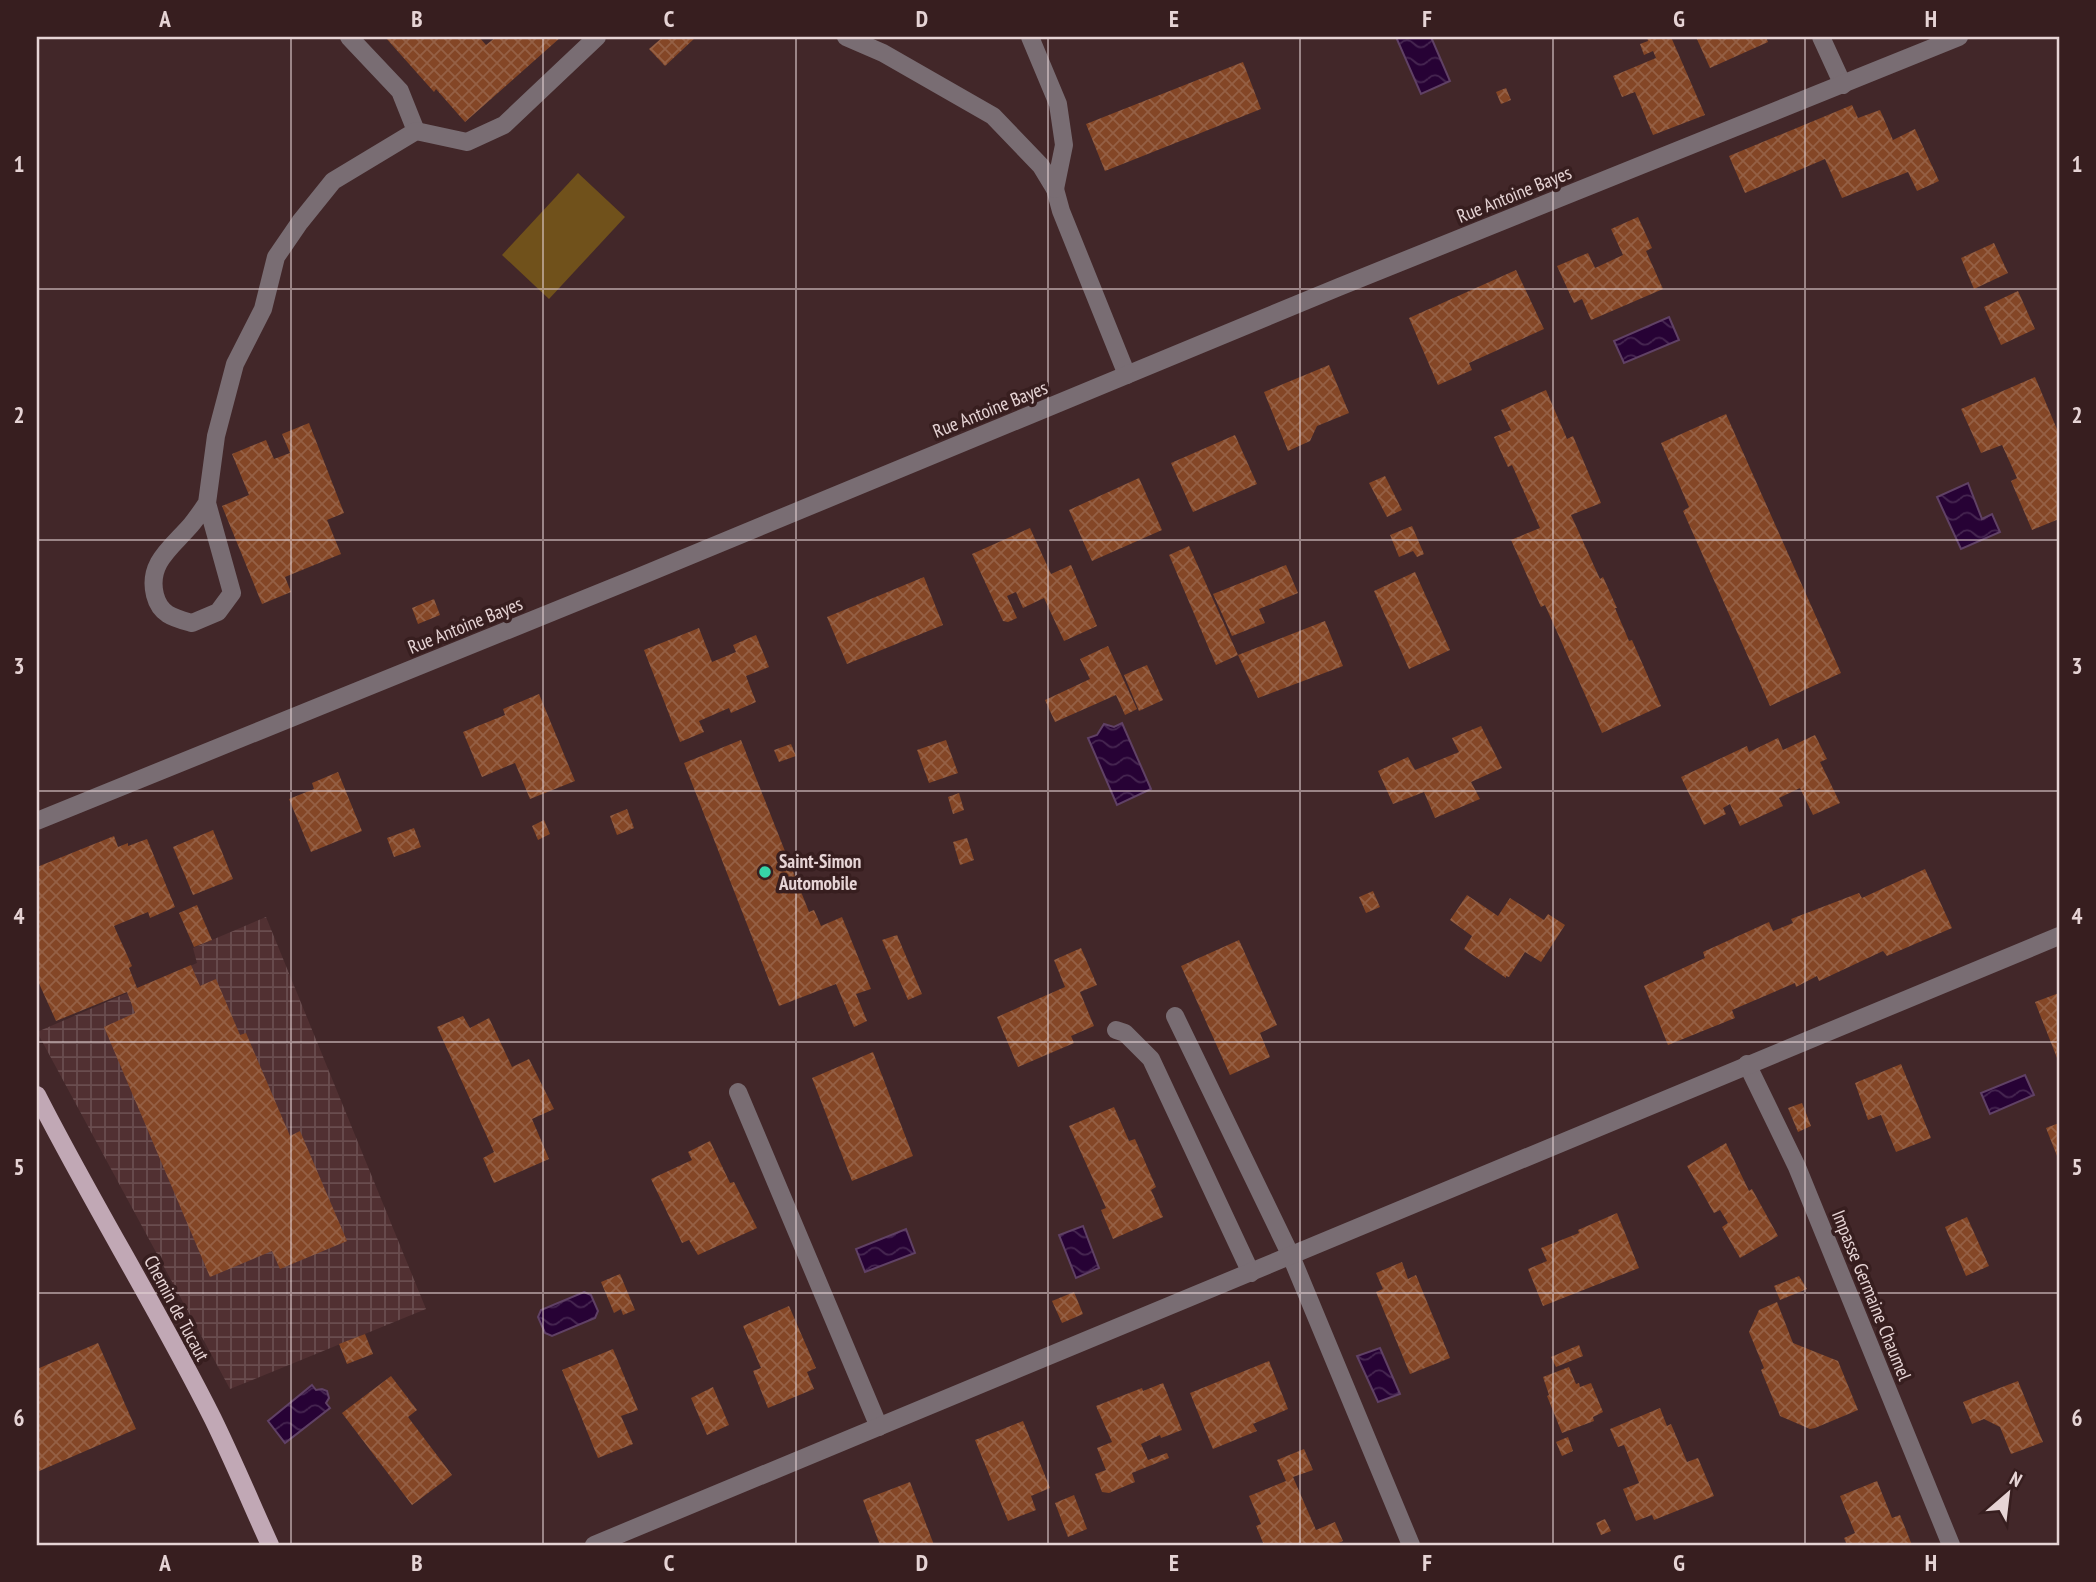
<svg xmlns="http://www.w3.org/2000/svg" width="2096" height="1582" font-family="'PT Sans Narrow',sans-serif">
<style>
.industrial{fill:url(#industrial-grid)}
.green{fill:#70511b}
.water{fill:url(#water-waves);stroke:#604165;stroke-width:2}
.building{fill:url(#building-cross-hatch)}
.lines{fill:none;stroke-linecap:round;stroke-linejoin:round}
.minor{stroke:#796d73;stroke-width:18}
.major{stroke:#c1a8b5;stroke-width:18}
.grid{fill:none;stroke:#e6d4d5;stroke-width:2;stroke-opacity:0.55}
.poi-dot{fill:#36d4a7;stroke:#371e1f;stroke-width:2.5}
.labels{text-anchor:middle;stroke-width:7;stroke-linejoin:round;paint-order:stroke}
.street-label{font-size:19px;fill:#e6d4d5;stroke:#371e1f}
.poi-label{font-size:19px;font-weight:bold;fill:#e6d4d5;stroke:#371e1f;text-anchor:start}
.neatline{fill:none;stroke:#e6d4d5;stroke-width:2.5}
.grid-label{font-size:23px;text-anchor:middle;font-weight:bold;fill:#e6d4d5}
</style>
<defs>
<pattern id="industrial-grid" width="8" height="8" patternUnits="userSpaceOnUse" patternTransform="scale(1.75)"><rect width="8" height="8" fill="#513032"/><path d="M0 4h8M4 0v8" fill="none" stroke="#6a4d4f"/></pattern>
<pattern id="water-waves" width="16" height="10" patternUnits="userSpaceOnUse" patternTransform="scale(1.75)"><rect width="16" height="10" fill="#270235"/><path d="M0 5q4-4 8 0t8 0" fill="none" stroke="#462651"/></pattern>
<pattern id="building-cross-hatch" width="8" height="8" patternUnits="userSpaceOnUse" patternTransform="scale(1.75)"><rect width="8" height="8" fill="#844626"/><path d="M0 0l8 8M0 8l8-8" fill="none" stroke="#956045"/></pattern>
</defs>
<rect width="100%" height="100%" fill="#422729"/>
<path class="industrial" d="M266,917L426,1309L230,1389L37,1032L197,963L193,948Z"/>
<path class="green" d="M578,173L625,217L549,299L502,255Z"/>
<g class="water">
<path d="M1396,37H1431L1450,81L1421,94Z"/>
<path d="M1669,317L1679,340L1624,363L1614,341Z"/>
<path d="M1968,483L1982,519L1992,514L2000,532L1961,549L1937,497Z"/>
<path d="M1122,723L1151,789L1117,805L1088,738L1097,735L1104,724L1114,727Z"/>
<path d="M2025,1075L2034,1095L1990,1114L1981,1093Z"/>
<path d="M1083,1226L1099,1268L1076,1278L1059,1235Z"/>
<path d="M906,1229L915,1253L865,1272L856,1249Z"/>
<path d="M584,1292L591,1295L598,1311L595,1318L552,1336L545,1333L538,1317L541,1310Z"/>
<path d="M1380,1348L1400,1394L1378,1402L1357,1356Z"/>
<path d="M312,1385L316,1390L322,1389L327,1391L329,1398L326,1403L330,1408L285,1443L268,1421Z"/>
</g>
<g class="building">
<path d="M385,37H479L486,45L496,37H561L465,122L436,89L434,92Z"/>
<path d="M663,37H696L665,66L649,49Z"/>
<path d="M1647,37H1671L1705,115L1653,135L1635,92L1622,97L1613,76L1656,58L1653,51L1644,55L1640,44L1648,41Z"/>
<path d="M1696,37H1766L1768,42L1710,68Z"/>
<path d="M1243,62L1261,109L1105,171L1086,124Z"/>
<path d="M1506,88L1511,100L1501,104L1496,92Z"/>
<path d="M1852,105L1858,118L1880,110L1893,140L1915,129L1939,181L1917,191L1908,172L1842,198L1825,159L1745,193L1729,156Z"/>
<path d="M1638,217L1652,248L1646,251L1663,289L1591,320L1582,299L1574,303L1557,266L1588,253L1595,268L1623,255L1611,229Z"/>
<path d="M1994,243L2008,273L1974,289L1961,258Z"/>
<path d="M1516,270L1544,329L1469,363L1472,370L1438,385L1409,318Z"/>
<path d="M2018,291L2035,329L2001,345L1984,307Z"/>
<path d="M1329,365L1349,413L1317,426L1310,441L1288,451L1264,392Z"/>
<path d="M2035,377L2059,434V519L2032,530L2011,481L2017,478L2002,445L1981,453L1961,409Z"/>
<path d="M1546,390L1567,439L1573,436L1601,503L1571,515L1600,579L1603,577L1617,608H1615L1629,641L1632,640L1661,706L1602,733L1545,605L1541,607L1511,540L1540,528L1512,465L1508,467L1494,437L1511,430L1501,410Z"/>
<path d="M1726,414L1841,673L1770,706L1683,511L1689,507L1661,443Z"/>
<path d="M309,423L344,513L327,520L341,554L285,577L291,592L262,604L222,506L249,495L232,454L266,440L274,459L290,453L282,434Z"/>
<path d="M1235,435L1257,484L1193,512L1171,463Z"/>
<path d="M1385,476L1402,510L1387,517L1369,483Z"/>
<path d="M1139,478L1162,530L1092,561L1069,510Z"/>
<path d="M1412,526L1424,554L1417,557L1413,551L1399,557L1390,535Z"/>
<path d="M1030,528L1051,574L1071,565L1097,626L1064,641L1044,598L1023,608L1016,592L1007,596L1017,618L1008,622L1003,621L972,554Z"/>
<path d="M1189,546L1238,655L1216,665L1169,555Z"/>
<path d="M1286,565L1298,593L1259,609L1265,623L1232,636L1213,594Z"/>
<path d="M1415,572L1450,650L1409,669L1374,591Z"/>
<path d="M924,577L943,625L847,664L827,617Z"/>
<path d="M434,599L440,615L418,624L412,608Z"/>
<path d="M1325,621L1343,666L1258,698L1238,655Z"/>
<path d="M699,628L712,662L736,652L733,645L756,635L769,667L746,676L756,702L731,713L729,708L699,721L704,732L680,742L644,650Z"/>
<path d="M1108,646L1137,709L1125,715L1116,695L1055,722L1045,700L1090,679L1080,659Z"/>
<path d="M1147,665L1163,700L1139,711L1124,675Z"/>
<path d="M539,694L575,781L530,799L515,763L482,777L463,732L505,715L503,709Z"/>
<path d="M1481,726L1502,768L1471,782L1480,799L1435,818L1424,792L1393,804L1378,771L1408,757L1415,770L1459,752L1452,738Z"/>
<path d="M1815,735L1827,759L1820,762L1840,803L1813,815L1800,788L1779,798L1783,806L1740,826L1730,804L1723,808L1726,814L1704,825L1681,777L1747,746L1749,752L1778,738L1783,750Z"/>
<path d="M741,740L809,912L814,910L821,926L842,917L871,989L856,994L867,1021L854,1027L836,984L779,1006L684,763Z"/>
<path d="M946,740L958,773L929,783L917,750Z"/>
<path d="M791,744L796,756L779,762L774,750Z"/>
<path d="M338,772L362,831L311,852L289,799L314,789L312,783Z"/>
<path d="M959,793L964,810L953,814L948,797Z"/>
<path d="M627,809L634,828L617,835L610,816Z"/>
<path d="M544,820L550,834L538,840L532,826Z"/>
<path d="M414,828L421,847L394,857L387,838Z"/>
<path d="M213,830L233,879L193,895L173,847Z"/>
<path d="M114,836L118,847L128,843V846L147,839L175,907L150,918L148,912L114,926L132,966L129,968L137,988L191,965L200,986L216,979L240,1035L246,1033L290,1136L300,1131L347,1241L280,1269L272,1251L210,1277L104,1027L135,1013L127,992L56,1021L37,979V867Z"/>
<path d="M967,838L974,860L960,865L953,842Z"/>
<path d="M1925,869L1952,928L1887,956L1883,951L1819,981L1817,976L1796,987L1795,983L1732,1010L1735,1018L1668,1045L1644,986L1705,958L1703,952L1769,922L1773,931L1793,923L1791,919L1859,893L1862,898Z"/>
<path d="M1373,891L1380,907L1366,913L1359,897Z"/>
<path d="M1467,895L1498,916L1510,898L1544,920L1548,914L1565,925L1541,962L1525,952L1509,977L1506,976V978L1464,949L1472,936L1450,920Z"/>
<path d="M197,905L212,940L194,947L179,913Z"/>
<path d="M897,935L922,994L908,1000L882,940Z"/>
<path d="M1239,940L1277,1025L1260,1033L1270,1057L1230,1075L1181,966Z"/>
<path d="M1081,948L1097,985L1080,992L1094,1026L1071,1036L1074,1043L1018,1067L997,1017L1065,987L1054,960Z"/>
<path d="M2059,993V1063L2035,1002Z"/>
<path d="M463,1016L470,1028L489,1018L512,1067L529,1059L554,1109L532,1119L549,1159L494,1183L483,1158L494,1152L437,1027Z"/>
<path d="M873,1052L913,1156L852,1181L812,1078Z"/>
<path d="M1901,1064L1931,1138L1896,1152L1881,1115L1868,1120L1855,1083Z"/>
<path d="M1802,1103L1811,1126L1798,1132L1788,1108Z"/>
<path d="M1114,1107L1129,1141L1135,1139L1156,1187L1151,1190L1163,1217L1113,1239L1101,1210L1106,1208L1069,1126Z"/>
<path d="M2059,1123V1161L2046,1128Z"/>
<path d="M710,1141L730,1183L734,1182L757,1228L698,1255L689,1240L682,1243L651,1179L692,1160L688,1152Z"/>
<path d="M1726,1143L1749,1191L1752,1189L1778,1236L1740,1258L1722,1227L1728,1223L1720,1210L1714,1213L1687,1166Z"/>
<path d="M1617,1213L1639,1268L1543,1306L1528,1269L1547,1261L1541,1248L1579,1233L1578,1230Z"/>
<path d="M1967,1217L1989,1266L1966,1276L1945,1227Z"/>
<path d="M1402,1262L1408,1279L1416,1275L1450,1358L1410,1374L1376,1292L1383,1289L1376,1273Z"/>
<path d="M620,1274L635,1310L623,1315L621,1309L614,1313L601,1282Z"/>
<path d="M1799,1276L1807,1289L1780,1300L1774,1286Z"/>
<path d="M1074,1292L1083,1314L1062,1323L1052,1301Z"/>
<path d="M1777,1302L1793,1343L1838,1361L1858,1410L1815,1428L1810,1429L1780,1416L1761,1370L1764,1368L1749,1332L1759,1310Z"/>
<path d="M789,1306L816,1368L807,1372L814,1389L768,1408L753,1371L761,1368L743,1326Z"/>
<path d="M365,1334L373,1354L347,1364L339,1344Z"/>
<path d="M98,1343L136,1429L37,1472V1369Z"/>
<path d="M1579,1345L1583,1356L1556,1367L1551,1357Z"/>
<path d="M613,1349L638,1410L621,1416L633,1444L598,1458L562,1370Z"/>
<path d="M1269,1361L1288,1409L1253,1424L1257,1431L1213,1449L1190,1393Z"/>
<path d="M1569,1367L1576,1384L1579,1383L1580,1387L1591,1383L1603,1412L1593,1417L1594,1421L1562,1433L1547,1396L1549,1395L1543,1377Z"/>
<path d="M391,1376L417,1410L408,1417L452,1475L412,1505L342,1413Z"/>
<path d="M2018,1381L2043,1442L2011,1454L2000,1427L1984,1419L1972,1424L1963,1402Z"/>
<path d="M1163,1383L1182,1430L1161,1438L1160,1435L1141,1444L1148,1460L1167,1453L1169,1458L1132,1473L1135,1482L1109,1493L1102,1492L1095,1474L1106,1470L1097,1448L1112,1442L1096,1406L1142,1388L1143,1391Z"/>
<path d="M713,1387L729,1425L707,1435L691,1398Z"/>
<path d="M1660,1408L1667,1426L1671,1424L1687,1462L1698,1458L1714,1496L1654,1520L1652,1515L1636,1521L1623,1489L1639,1483L1624,1445L1618,1447L1610,1429Z"/>
<path d="M1023,1421L1050,1488L1031,1496L1036,1510L1008,1521L975,1440Z"/>
<path d="M1568,1437L1573,1451L1562,1456L1556,1442Z"/>
<path d="M1304,1449L1313,1470L1293,1477L1316,1530L1335,1522L1343,1541L1333,1545H1264L1256,1526L1261,1524L1249,1496L1286,1481L1277,1460Z"/>
<path d="M1877,1481L1892,1518L1900,1515L1912,1545H1847L1844,1538L1855,1533L1840,1496Z"/>
<path d="M910,1482L934,1545H880L863,1500Z"/>
<path d="M1074,1495L1087,1529L1068,1537L1055,1503Z"/>
<path d="M1605,1519L1611,1531L1601,1535L1596,1523Z"/>
</g>
<g class="lines">
<g class="minor">
<path d="M349,37L400,91L416,131"/>
<path d="M846,37L883,53L993,116L1041,166L1055,189L1061,211L1127,375"/>
<path d="M1030,37L1058,104L1064,145L1055,189"/>
<path d="M1821,37L1843,85"/>
<path d="M207,503C202,510 197,518 191,525C172,547 147,563 155,595C160,615 174,618 192,623L218,612L232,593L207,503L216,436L235,364L263,309L276,257L300,222L333,181L416,131L467,142L504,125L597,37"/>
<path d="M37,821L636,578L1339,287L1959,37"/>
<path d="M1175,1016L1291,1256L1411,1545"/>
<path d="M1116,1030L1125,1033L1151,1059L1251,1273"/>
<path d="M1747,1064L1797,1167L1951,1545"/>
<path d="M738,1092L879,1427"/>
<path d="M594,1545L2059,936"/>
</g>
<path class="major" d="M37,1095C93,1205 158,1309 213,1419C233,1460 251,1503 270,1545"/>
</g>
<path class="grid" d="M291,37V1545M543,37V1545M796,37V1545M1048,37V1545M1300,37V1545M1553,37V1545M1805,37V1545M37,289H2059M37,540H2059M37,791H2059M37,1042H2059M37,1293H2059"/>
<circle class="poi-dot" cx="765" cy="872" r="7"/>
<g class="labels">
<g class="street-label">
<text transform="translate(1514 194) rotate(-22)" y="7">Rue Antoine Bayes</text>
<text transform="translate(990 409) rotate(-22)" y="7">Rue Antoine Bayes</text>
<text transform="translate(465 625) rotate(-22)" y="7">Rue Antoine Bayes</text>
<text transform="translate(1872 1295) rotate(68)" y="7">Impasse Germaine Chaumel</text>
<text transform="translate(177 1308) rotate(62)" y="7">Chemin de Tucaut</text>
</g>
<g class="poi-label">
<text x="779" y="868">Saint-Simon<tspan x="779" dy="22">Automobile</tspan></text>
</g>
</g>
<rect width="2096" height="1582" fill="none" stroke="#371e1f" stroke-width="77"/>
<g transform="translate(2008 1494) rotate(28)" stroke="#371e1f" stroke-width="5" paint-order="stroke">
<path d="M0-5L12 26L0 18L-12 26Z" fill="#e6d4d5"/>
<text y="-10" font-size="19" font-weight="bold" text-anchor="middle" fill="#e6d4d5">N</text>
</g>
<rect x="38" y="38" width="2020" height="1506" class="neatline"/>
<g class="grid-label">
<text x="165" y="27">A</text>
<text x="417" y="27">B</text>
<text x="669" y="27">C</text>
<text x="922" y="27">D</text>
<text x="1174" y="27">E</text>
<text x="1427" y="27">F</text>
<text x="1679" y="27">G</text>
<text x="1931" y="27">H</text>
<text x="19" y="172">1</text>
<text x="2077" y="172">1</text>
<text x="19" y="423">2</text>
<text x="2077" y="423">2</text>
<text x="19" y="674">3</text>
<text x="2077" y="674">3</text>
<text x="19" y="924">4</text>
<text x="2077" y="924">4</text>
<text x="19" y="1175">5</text>
<text x="2077" y="1175">5</text>
<text x="19" y="1426">6</text>
<text x="2077" y="1426">6</text>
<text x="165" y="1571">A</text>
<text x="417" y="1571">B</text>
<text x="669" y="1571">C</text>
<text x="922" y="1571">D</text>
<text x="1174" y="1571">E</text>
<text x="1427" y="1571">F</text>
<text x="1679" y="1571">G</text>
<text x="1931" y="1571">H</text>
</g>
</svg>
